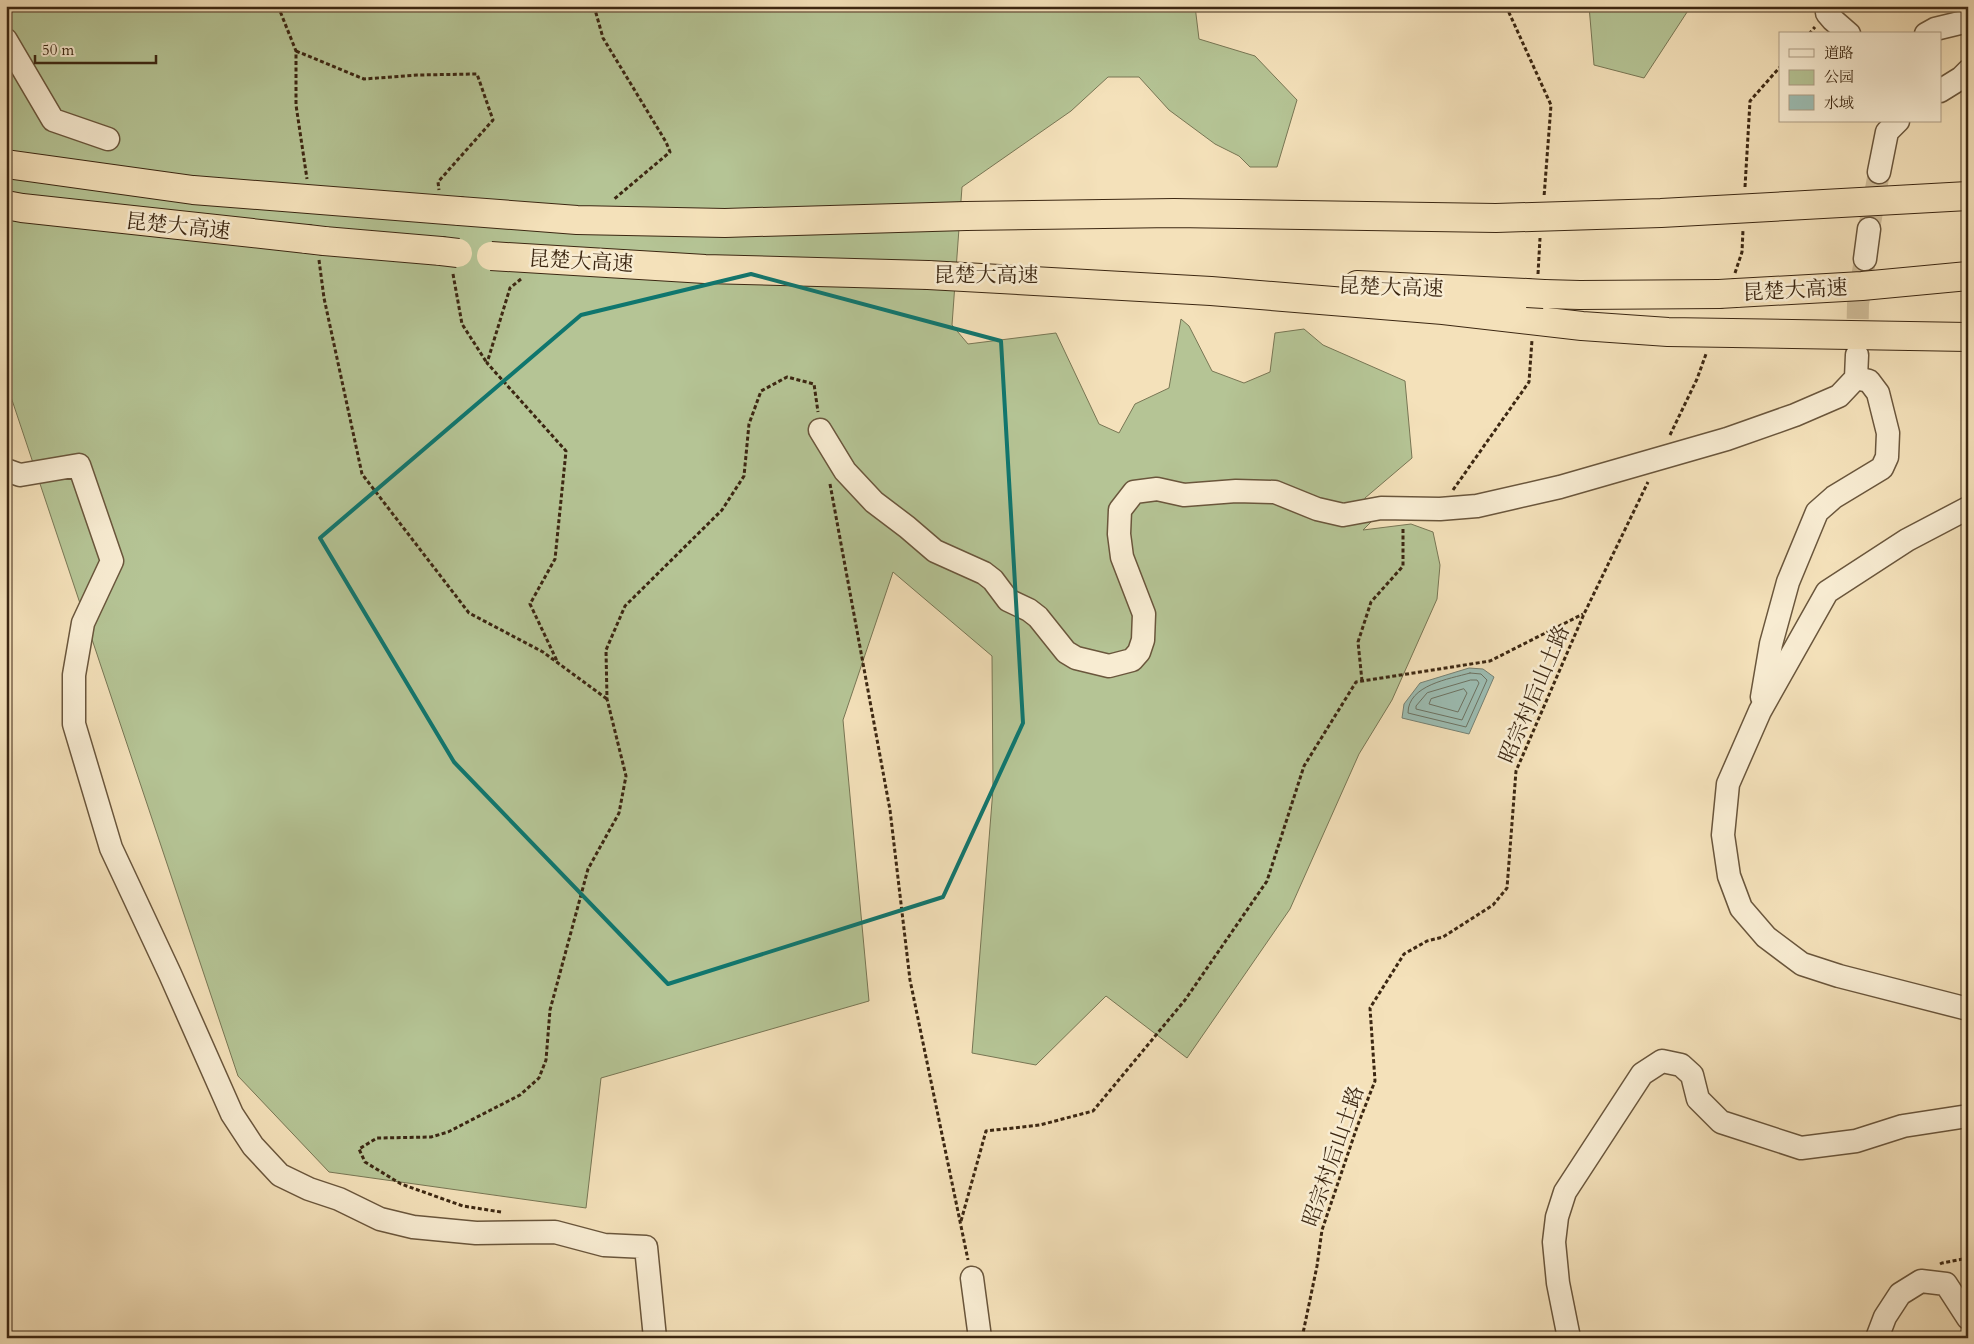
<svg xmlns="http://www.w3.org/2000/svg" width="1974" height="1344" font-family="Cardo,'Noto Serif SC',serif">
<style>
.green{fill:#b5c495;stroke:#787654}
.water{fill:#9cbdb3;stroke:#768173}
.lines{fill:none;stroke-linecap:round;stroke-linejoin:round}
.shore{stroke:#6c7262;stroke-width:1}
.minor-tunnel{stroke:#cfbc98;stroke-width:22;stroke-dasharray:22 11;stroke-linecap:butt}
.minor-casing{stroke:#6a563c;stroke-width:25}
.highway-casing{stroke:#3c2712;stroke-width:30}
.path{stroke:#3c2712;stroke-width:3;stroke-dasharray:4 2.5;stroke-linecap:butt}
.minor{stroke:#f8ecd2;stroke-width:22}
.highway{stroke:#f4e1ba;stroke-width:28}
.highway-bridge-casing{stroke:#3c2712;stroke-width:30;stroke-linecap:butt}
.highway-bridge{stroke:#f4e1ba;stroke-width:28}
.marked{fill:none;stroke:#0f766e;stroke-width:4;stroke-linejoin:round}
.labels{text-anchor:middle;stroke-width:5;stroke-linejoin:round;paint-order:stroke}
.street-label{font-size:21px;fill:#3c2712;stroke:#f8ecd2}
</style>
<rect width="100%" height="100%" fill="#f4e1ba"/>
<filter id="stains"><feTurbulence type="fractalNoise" baseFrequency=".004" numOctaves="4"/><feColorMatrix values="0 0 0 0 .2 0 0 0 0 .09 0 0 0 0 .02 0 0 0 .5 -.17"/></filter>
<radialGradient id="worn" r=".72"><stop offset=".6" stop-color="#630" stop-opacity="0"/><stop offset="1" stop-color="#630" stop-opacity=".3"/></radialGradient>
<g class="green">
<path d="M6,6H1195L1199,39L1255,56L1297,100L1277,167H1250L1239,156L1215,144L1169,110L1139,77H1108L1071,111L962,187L952,325L968,344L1056,333L1099,424L1119,433L1135,404L1169,388L1181,319L1189,326L1212,371L1244,383L1270,372L1275,333L1304,329L1323,345L1405,381L1412,458L1365,498L1371,522L1363,530L1411,524L1433,532L1440,565L1437,599L1392,700L1359,754L1290,909L1187,1058L1106,996L1036,1065L972,1053L993,789L992,656L893,572L843,720L869,1001L601,1078L586,1208L329,1172L238,1076L6,382Z"/>
<path d="M1589,6H1691L1644,78L1594,65Z"/>
</g>
<path class="water" d="M1469,668L1483,669L1494,677L1469,734L1402,718L1404,704L1420,683Z"/>
<g class="lines">
<g class="shore">
<path d="M1470,673L1481,674L1487,680L1466,727L1408,713C1408,685 1449,679 1470,673Z"/>
<path d="M1471,680H1477L1479,683L1462,720L1416,709V706L1427,693Z"/>
<path d="M1464,689L1467,693L1458,712L1429,704L1431,699Z"/>
</g>
<g class="minor-tunnel">
<path d="M1869,229L1879,172"/>
<path d="M1857,352L1858,304L1865,259"/>
</g>
<g class="minor-casing">
<g id="minor">
<path d="M1827,13L1833,20L1849,34"/>
<path d="M1926,34L1935,29L1968,21"/>
<path d="M6,40L53,120L108,139"/>
<path d="M1940,91L1961,78L1968,71"/>
<path d="M1879,172L1887,132L1898,121"/>
<path d="M1865,259L1869,229"/>
<path d="M820,430L845,471L874,502L907,527L935,551L984,573L993,580L1008,600L1029,610L1038,617L1066,652L1076,658L1109,666L1132,660L1139,652L1143,640L1144,614L1122,557L1119,534L1120,510L1134,492L1157,489L1184,495L1236,491L1275,492L1317,509L1343,515L1381,508L1440,509L1477,506L1560,487L1727,439L1795,415L1839,396L1856,378L1857,355"/>
<path d="M6,470L20,475L79,465L112,561L83,623L74,675V724L111,848L170,974L232,1114L253,1146L280,1175L309,1189L339,1199L380,1219L413,1227L476,1233L555,1232L604,1245L646,1247L655,1338"/>
<path d="M1968,508L1907,540L1827,592L1760,711L1728,784L1723,835L1729,876L1741,908L1766,937L1802,964L1839,976L1968,1009"/>
<path d="M1762,697L1771,644L1788,582L1817,512L1834,497L1882,468L1887,457L1888,433L1878,393L1869,381L1856,378"/>
<path d="M972,1278L980,1338"/>
<path d="M1569,1338L1558,1283L1554,1242L1557,1217L1565,1192L1642,1074L1662,1061L1681,1065L1692,1075L1698,1099L1721,1122L1801,1148L1856,1141L1903,1126L1968,1116"/>
<path d="M1877,1338L1885,1317L1900,1294L1921,1281L1946,1284L1968,1318"/>
</g>
</g>
<g class="highway-casing">
<g id="highway">
<path d="M6,164L193,190L459,211"/>
<path d="M6,205L22,208L307,239"/>
<path d="M966,216L1174,213L1496,218L1661,213L1968,196"/>
<path d="M324,241L441,251"/>
<path d="M928,275L1211,291L1443,310L1582,326L1668,332L1968,337"/>
<path d="M1357,285L1527,293"/>
<path d="M1736,293L1862,286L1968,276"/>
<path d="M1544,294L1580,295L1719,294"/>
</g>
</g>
<g class="path">
<path d="M278,6L296,51V105L307,179"/>
<path d="M594,6L603,38L666,142L670,152L613,200"/>
<path d="M1506,6L1551,105L1544,197"/>
<path d="M1809,34L1815,27"/>
<path d="M296,51L364,79L417,75L477,74L493,120L438,182L439,190"/>
<path d="M1745,187L1750,101L1780,67"/>
<path d="M319,260L324,298L362,474L469,613L543,652L607,699"/>
<path d="M1735,273L1742,252L1743,230"/>
<path d="M453,274L462,324L487,363"/>
<path d="M1538,274L1540,238"/>
<path d="M521,279L510,288L487,363L566,451L555,559L530,604L558,663"/>
<path d="M1670,435L1697,379L1706,354"/>
<path d="M830,484L890,810L910,980L968,1260"/>
<path d="M1453,490L1529,382L1532,340"/>
<path d="M1362,681L1358,642L1371,602L1403,566V527"/>
<path d="M501,1212L463,1206L401,1184L365,1162L359,1149L377,1138L431,1137L448,1132L520,1095L539,1078L546,1060L550,1010L588,869L619,813L626,776L607,699L606,650L625,606L722,510L744,476L749,424L761,391L787,377L814,384L818,412"/>
<path d="M961,1221L986,1131L1040,1125L1093,1111L1185,1000L1267,881L1304,766L1356,682L1490,661L1583,614"/>
<path d="M1940,1264L1942,1263L1968,1258"/>
<path d="M1302,1338L1317,1266L1322,1230L1357,1127L1375,1081L1370,1008L1404,954L1427,941L1443,937L1493,905L1507,888L1516,771L1584,614L1648,482"/>
</g>
<use href="#minor" class="minor"/>
<use href="#highway" class="highway"/>
<g class="highway-bridge-casing">
<g id="highway-bridge">
<path d="M459,211L577,220L725,223L966,216"/>
<path d="M307,239L324,241"/>
<path d="M441,251L458,253"/>
<path d="M491,256L705,269L928,275"/>
<path d="M1527,293L1544,294"/>
<path d="M1719,294L1736,293"/>
</g>
</g>
<use href="#highway-bridge" class="highway-bridge"/>
</g>
<path class="marked" d="M751,274L1001,341L1023,723L943,897L668,984L454,762L320,538L581,315Z"/>
<g class="labels">
<g class="street-label">
<text transform="translate(178 226) rotate(6)" y="7">昆楚大高速</text>
<text transform="translate(581 261) rotate(3)" y="7">昆楚大高速</text>
<text x="986" y="282">昆楚大高速</text>
<text transform="translate(1391 287) rotate(2)" y="7">昆楚大高速</text>
<text transform="translate(1795 290) rotate(-3)" y="7">昆楚大高速</text>
<text transform="translate(1534 694) rotate(-67)" y="7">昭宗村后山土路</text>
<text transform="translate(1333 1156) rotate(-71)" y="7">昭宗村后山土路</text>
</g>
</g>
<rect width="1974" height="1344" fill="none" stroke="#f4e1ba" stroke-width="25"/>
<rect x="8" y="8" width="1959" height="1329" fill="none" stroke="#3c2712" stroke-width="2.5"/>
<rect x="12" y="12" width="1949" height="1319" fill="none" stroke="#3c2712"/>
<rect x="1779" y="32" width="162" height="90" fill="#f8ecd2" stroke="#ad9d85"/>
<rect x="1789" y="49" width="25" height="8" fill="#f8ecd2" stroke="#ad9d85"/>
<text x="1824" y="58" font-size="15" fill="#3c2712">道路</text>
<rect x="1789" y="70" width="25" height="15" fill="#b5c495" stroke="#ad9d85"/>
<text x="1824" y="82" font-size="15" fill="#3c2712">公园</text>
<rect x="1789" y="95" width="25" height="15" fill="#9cbdb3" stroke="#ad9d85"/>
<text x="1824" y="108" font-size="15" fill="#3c2712">水域</text>
<path d="M35 55v8h121v-8" fill="none" stroke="#3c2712" stroke-width="2.5"/>
<text x="42" y="55" font-size="15" fill="#3c2712" stroke="#f8ecd2" stroke-width="4" paint-order="stroke">50 m</text>
<rect width="100%" height="100%" filter="url(#stains)"/>
<rect width="100%" height="100%" fill="url(#worn)"/>
</svg>
